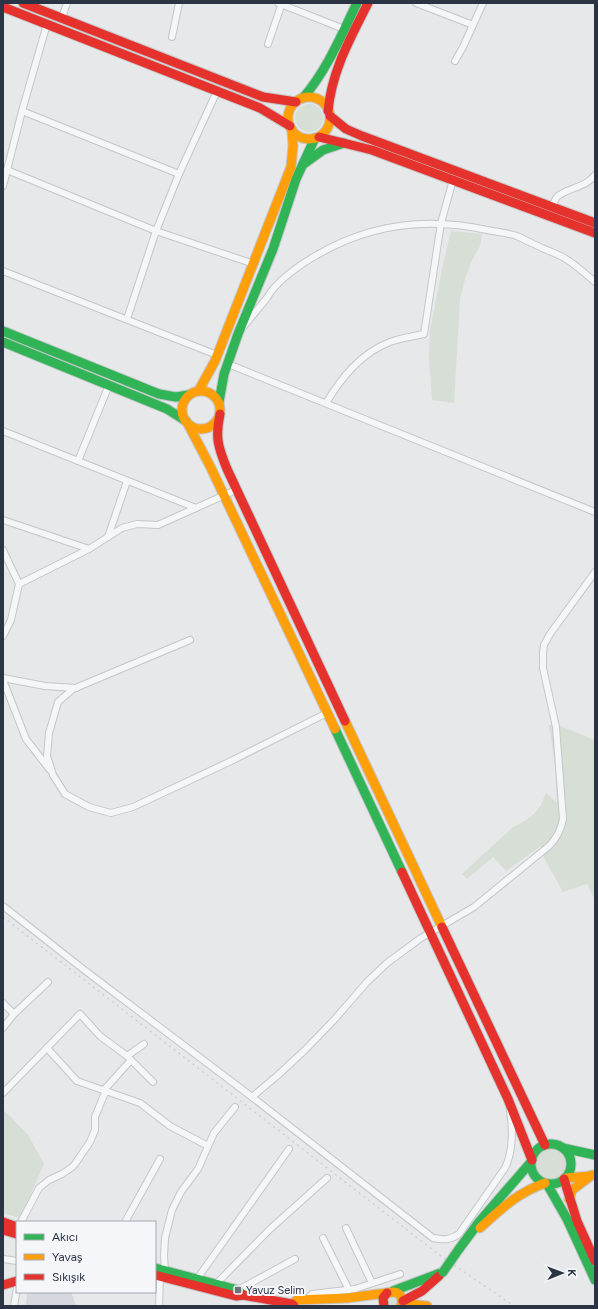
<svg xmlns="http://www.w3.org/2000/svg" width="598" height="1309" font-family="Figtree,sans-serif">
<style>
.built{fill:#d4d7dd}
.green{fill:#d6ded6}
.lines{fill:none;stroke-linecap:round;stroke-linejoin:round}
.street-casing{stroke:#c4c6c8;stroke-width:8}
.fast-casing{stroke:#c4c6c8;stroke-width:11}
.slow-casing{stroke:#c4c6c8;stroke-width:11}
.jam-casing{stroke:#c4c6c8;stroke-width:11}
.street{stroke:#f5f6f7;stroke-width:6}
.fast{stroke:#30b455;stroke-width:9}
.slow{stroke:#ff9f0a;stroke-width:9}
.jam{stroke:#e5322d;stroke-width:9}
.rail{stroke:#cecfd2;stroke-width:1.5;stroke-dasharray:2 4;stroke-linecap:butt}
.fast-bridge-casing{stroke:#c4c6c8;stroke-width:11;stroke-linecap:butt}
.fast-bridge{stroke:#30b455;stroke-width:9}
.poi-dot{fill:#6c737f;stroke:#f4f6f9;stroke-width:1.5}
.labels{text-anchor:middle;stroke-width:4;stroke-linejoin:round;paint-order:stroke}
.poi-label{font-size:11px;fill:#2b3445;stroke:#f4f6f9;text-anchor:start}
</style>
<rect width="100%" height="100%" fill="#e6e8ea"/>
<path class="built" d="M27,1292H71L76,1306H26Z"/>
<g class="green">
<circle cx="309" cy="118" r="14"/>
<path d="M451,231L482,234L480,246L472,260L465,279L460,299L454,403L432,400L429,357L430,331L442,269Z"/>
<path d="M549,725L560,726L595,740V900L587,884L563,892L542,854L541,846L506,871L493,857L467,879L462,874L513,827L523,822L533,815L541,805L546,793L557,803L555,765Z"/>
<path d="M5,1111L28,1135L44,1164L20,1218L3,1213V1113Z"/>
<circle cx="551" cy="1164" r="16"/>
<circle cx="393" cy="1301" r="5"/>
</g>
<g class="lines">
<g class="street-casing">
<g id="street">
<path d="M278,3L344,29"/>
<path d="M416,3L473,25"/>
<path d="M62,18L67,3"/>
<path d="M47,24L22,111L7,170L156,231L254,264"/>
<path d="M172,37L179,3"/>
<path d="M268,44L282,3"/>
<path d="M455,61L463,47L483,3"/>
<path d="M22,111L179,174"/>
<path d="M3,186L7,170"/>
<path d="M552,207C554,204 555,198 558,196C570,187 585,188 595,175"/>
<path d="M3,271L217,355"/>
<path d="M127,319L156,231L179,174L217,91"/>
<path d="M244,326L267,298C275,282 302,263 317,255C370,224 427,217 487,230C497,232 508,233 517,236C525,240 534,244 542,248C551,252 561,255 569,261C578,267 587,275 595,282"/>
<path d="M228,364L595,512"/>
<path d="M326,403C342,377 361,353 390,342C401,338 413,336 424,334L441,223L453,180"/>
<path d="M3,431L196,508"/>
<path d="M78,461L109,385"/>
<path d="M3,520L89,549"/>
<path d="M108,537L127,481"/>
<path d="M3,550L19,584L11,620L3,636"/>
<path d="M19,584L89,549L122,528L137,524L158,525L236,490"/>
<path d="M190,640L73,689L58,702L49,733L47,756L53,775L65,794L89,807L111,813L133,807L229,762L327,713"/>
<path d="M3,678L45,686L76,688"/>
<path d="M3,680L26,739L50,770"/>
<path d="M3,906L83,969L252,1097L433,1238C443,1240 451,1240 459,1234L505,1168C513,1152 513,1129 510,1111"/>
<path d="M3,1003L14,1014L3,1028"/>
<path d="M14,1014L48,982"/>
<path d="M47,1048L77,1081L140,1103L170,1126L208,1146"/>
<path d="M127,1056L144,1044"/>
<path d="M104,1090L131,1060"/>
<path d="M3,1093L80,1014L100,1036L127,1056L153,1082"/>
<path d="M252,1097L278,1075L305,1050L334,1020L367,982L387,963L421,938L474,907L549,846C557,838 561,830 563,819L556,727L543,668V652L544,645L550,634L595,572"/>
<path d="M21,1222L39,1188L49,1180L62,1174L71,1168L75,1164L90,1142L95,1130V1117L106,1090"/>
<path d="M125,1222L160,1159"/>
<path d="M346,1228L372,1283"/>
<path d="M323,1238L349,1290"/>
<path d="M3,1259L17,1261"/>
<path d="M165,1271L164,1256L165,1238L172,1210L181,1192L198,1169L214,1133L235,1107"/>
<path d="M197,1279L289,1149"/>
<path d="M216,1284L269,1230L327,1178"/>
<path d="M238,1290L295,1259"/>
<path d="M306,1300L312,1294L355,1289L400,1274"/>
<path d="M14,1306L17,1288"/>
<path d="M159,1306L160,1277"/>
</g>
</g>
<g class="fast-casing">
<g id="fast">
<path d="M303,98C327,70 341,36 357,3"/>
<path d="M305,163L323,150L344,143"/>
<path d="M3,331L159,394L176,397L188,395"/>
<path d="M3,342L167,409L186,421"/>
<path d="M219,402L224,374L238,334L273,249L296,179L315,138"/>
<path d="M335,729L402,872"/>
<circle cx="551" cy="1164" r="20"/>
<path d="M563,1148L595,1155"/>
<path d="M547,1184L567,1219L595,1280"/>
<path d="M459,1249L479,1222L531,1162"/>
<path d="M155,1268L238,1290L243,1295"/>
<path d="M393,1291L443,1272"/>
</g>
</g>
<g class="slow-casing">
<g id="slow">
<circle cx="309" cy="118" r="21"/>
<path d="M199,390L215,361L291,167L293,146L292,130"/>
<circle cx="201" cy="410" r="19"/>
<path d="M188,424L211,468L335,729"/>
<path d="M345,721L442,927"/>
<path d="M566,1178L590,1176"/>
<path d="M569,1199L572,1190L592,1175"/>
<path d="M480,1228C501,1209 517,1193 545,1183"/>
<path d="M402,1303L427,1306"/>
<path d="M292,1304L297,1300L347,1298L394,1292C401,1293 403,1299 401,1306"/>
</g>
</g>
<g class="jam-casing">
<g id="jam">
<path d="M23,3L263,97L296,102"/>
<path d="M3,7L260,108L290,126"/>
<path d="M328,111C332,70 350,39 368,3"/>
<path d="M330,116L346,129L362,136L595,223"/>
<path d="M319,137L372,150L595,233"/>
<path d="M220,414C215,437 218,447 227,469L345,721"/>
<path d="M402,872L508,1099L532,1160"/>
<path d="M442,927L545,1145"/>
<path d="M564,1179L577,1221L595,1261"/>
<path d="M3,1222L17,1227"/>
<path d="M3,1230L17,1234"/>
<path d="M155,1275L236,1296L243,1295L292,1304L294,1306"/>
<path d="M3,1285L17,1281"/>
<path d="M403,1301L422,1291L439,1276"/>
<path d="M384,1306L383,1298L387,1293"/>
</g>
</g>
<use href="#street" class="street"/>
<use href="#fast" class="fast"/>
<use href="#slow" class="slow"/>
<use href="#jam" class="jam"/>
<path class="rail" d="M3,917L438,1254L514,1306"/>
<g class="fast-bridge-casing">
<path id="fast-bridge" d="M443,1272L459,1249"/>
</g>
<use href="#fast-bridge" class="fast-bridge"/>
</g>
<rect class="poi-dot" x="234" y="1286" width="8" height="8" rx="2"/>
<g class="labels">
<g class="poi-label">
<text x="246" y="1294">Yavuz Selim</text>
</g>
</g>
<rect width="598" height="1309" fill="none" stroke="#2b3445" stroke-width="8"/>
<rect x="16" y="1221" width="140" height="72" fill="#f4f6f9" stroke="#a4a8b1"/>
<rect x="24" y="1234" width="20" height="6" fill="#30b455" stroke="#a4a8b1"/>
<text x="52" y="1241" font-size="12" fill="#2b3445">Akıcı</text>
<rect x="24" y="1254" width="20" height="6" fill="#ff9f0a" stroke="#a4a8b1"/>
<text x="52" y="1261" font-size="12" fill="#2b3445">Yavaş</text>
<rect x="24" y="1274" width="20" height="6" fill="#e5322d" stroke="#a4a8b1"/>
<text x="52" y="1281" font-size="12" fill="#2b3445">Sıkışık</text>
<g transform="translate(562 1273) rotate(89)" stroke="#f4f6f9" stroke-width="3" paint-order="stroke">
<path d="M0-3L7 15L0 10L-7 15Z" fill="#2b3445"/>
<text y="-6" font-size="11" font-weight="bold" text-anchor="middle" fill="#2b3445">K</text>
</g>
</svg>
